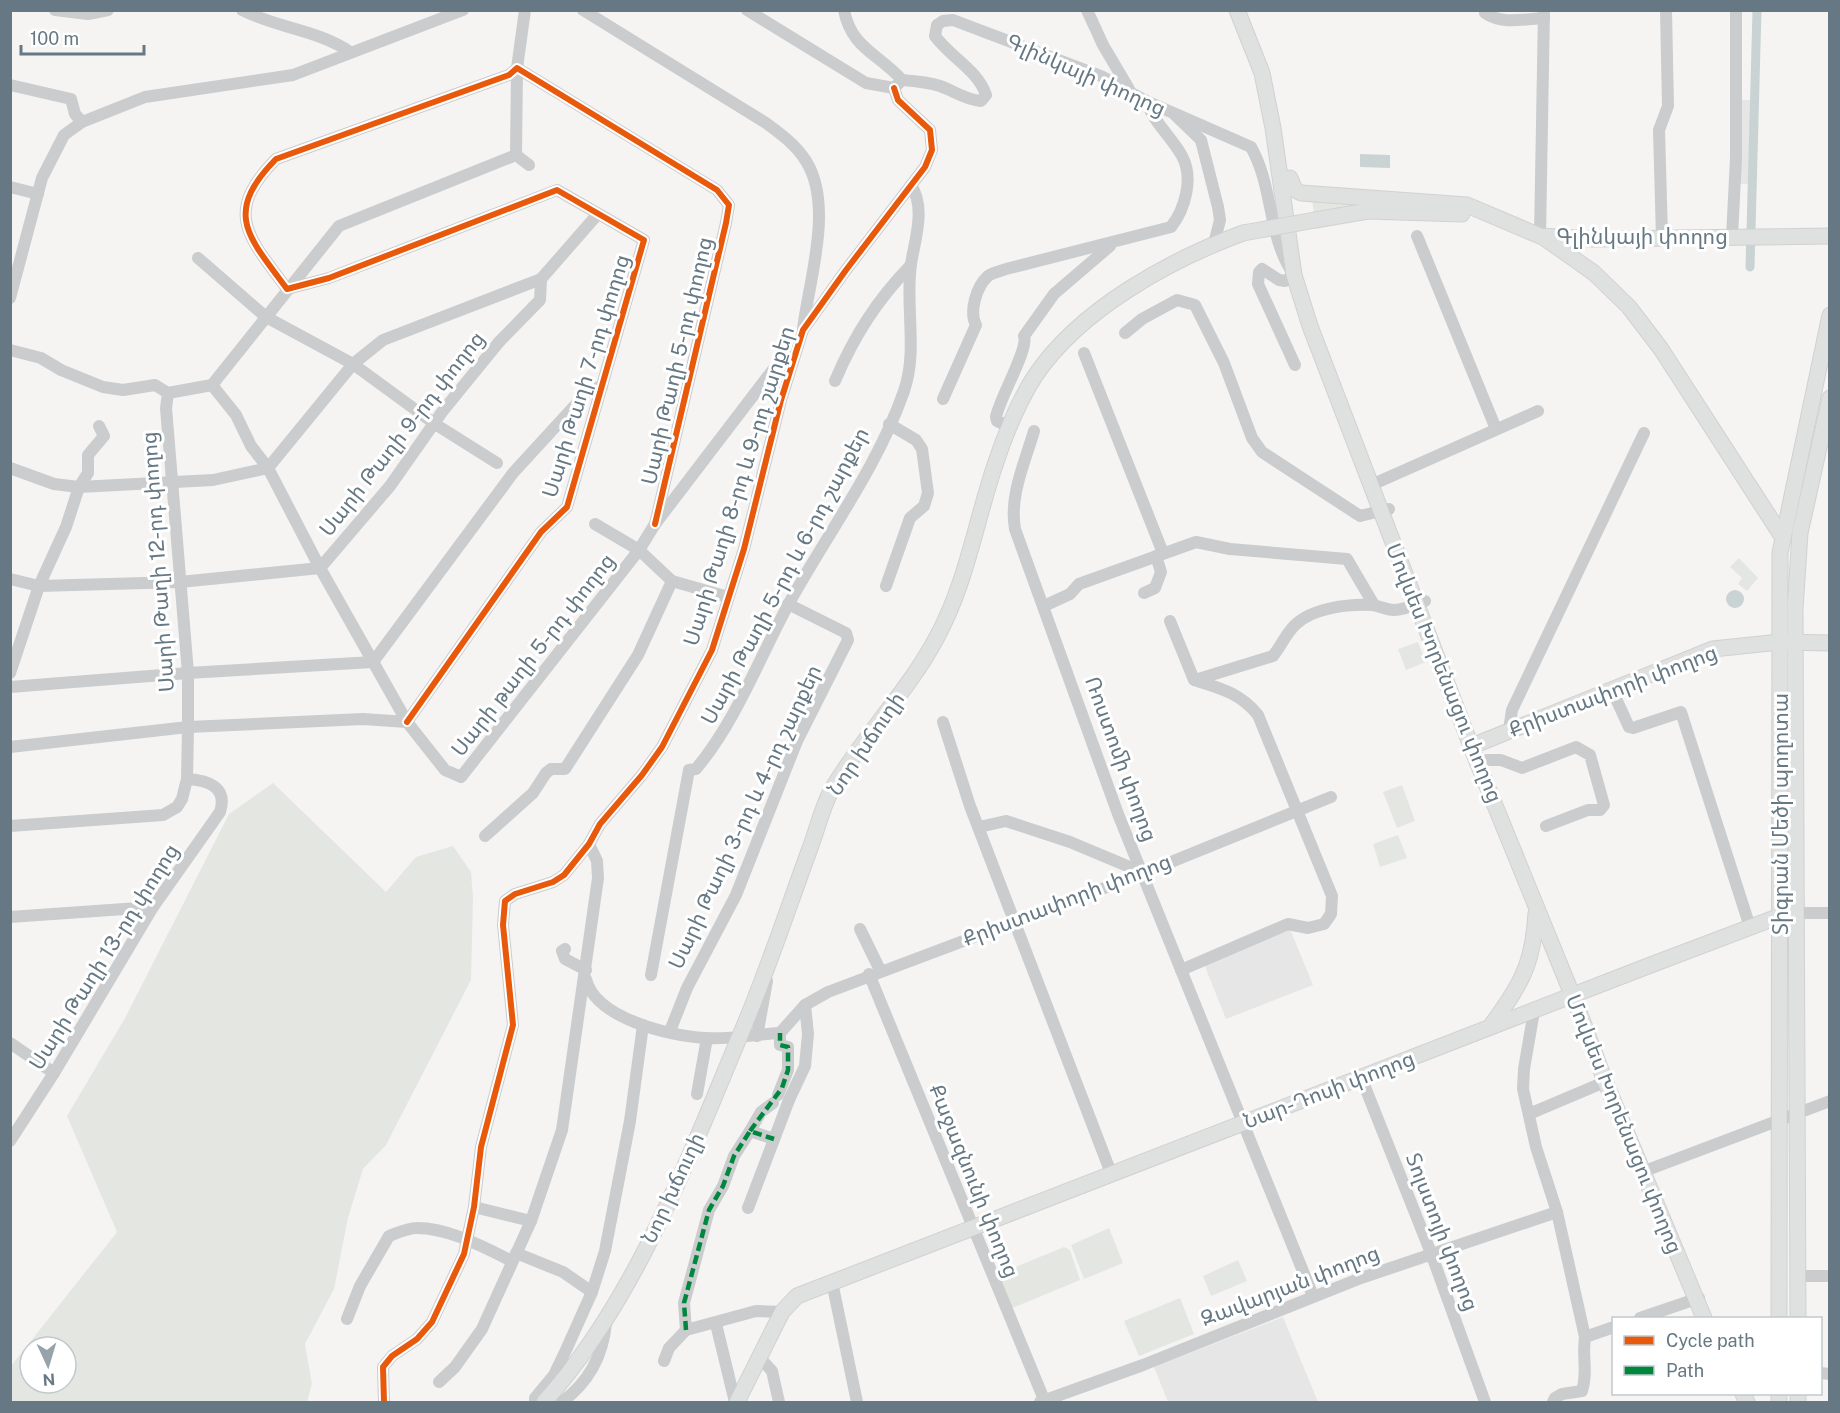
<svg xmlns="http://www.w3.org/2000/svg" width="1840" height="1413" font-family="'Public Sans','Noto Sans Armenian',sans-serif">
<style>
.built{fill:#e5e6e5}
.green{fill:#e4e7e1;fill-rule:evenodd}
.water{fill:#c9d3d4}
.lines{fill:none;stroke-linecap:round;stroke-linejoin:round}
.canal{stroke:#c9d3d4;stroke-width:9}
.major-casing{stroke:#d1d1d1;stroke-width:17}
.minor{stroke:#cacccd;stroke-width:12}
.major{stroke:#dfe0e0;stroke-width:15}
.major-bridge-casing{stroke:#d1d1d1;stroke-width:17;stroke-linecap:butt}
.major-bridge{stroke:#dfe0e0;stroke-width:15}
.quiet{stroke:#00873e;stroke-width:4.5;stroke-dasharray:9 4.5;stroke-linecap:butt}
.cycleway-casing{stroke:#fff;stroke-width:10}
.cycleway{stroke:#e8590c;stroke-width:6}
.labels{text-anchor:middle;stroke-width:6;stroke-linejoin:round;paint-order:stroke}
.street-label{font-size:21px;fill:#657883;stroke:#fff}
</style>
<rect width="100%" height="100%" fill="#f5f4f3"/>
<g class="built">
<path d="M1740,100H1752L1749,184H1738Z"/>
<path d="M1290,929L1313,985L1226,1019L1204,964Z"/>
<path d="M1283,1317L1318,1402H1168L1154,1367Z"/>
</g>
<g class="green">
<path d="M1312,200L1444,209L1314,214Z"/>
<path d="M1739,558L1758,578L1747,591L1738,584L1742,578L1730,567Z"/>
<path d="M1418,642L1426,662L1406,670L1398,649Z"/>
<path d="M273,783L386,892L416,857L453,846L471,872L473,897L471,980L386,1145L363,1169L348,1218L334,1289L305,1344L312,1384L307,1402H11V1366L117,1232L67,1116L125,1018L229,814ZM30,1347H66V1383H30Z"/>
<path d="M1402,785L1415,821L1397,828L1383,792Z"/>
<path d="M1398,835L1407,858L1380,867L1373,844Z"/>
<path d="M1109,1228L1123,1263L1084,1279L1071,1245Z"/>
<path d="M1064,1247L1070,1250L1080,1280L1010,1309L996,1275Z"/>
<path d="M1238,1260L1247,1281L1211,1296L1203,1276Z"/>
<path d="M1180,1298L1194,1334L1139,1356L1124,1321Z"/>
</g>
<g class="water">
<path d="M1360,154L1390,155V168L1360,167Z"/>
<circle cx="1735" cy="599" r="9"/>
</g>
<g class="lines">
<path class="canal" d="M1750,267L1757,10"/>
<g class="major-casing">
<g id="major">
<path d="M1237,10L1262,73L1273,128L1294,275L1310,326L1476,759L1578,1009L1605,1081L1704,1318"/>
<path d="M1290,178L1295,190L1301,193L1467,205L1540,236L1594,239L1830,236"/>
<path d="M1315,220L1368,211L1462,214"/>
<path d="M1543,237L1594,273L1629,307L1661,349L1783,538"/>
<path d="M1472,746L1713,649L1780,642L1830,643"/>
<path d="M1490,1027C1520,985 1533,967 1536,913"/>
<path d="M742,1031C767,972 787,911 809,851C817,831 821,810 831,791C862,737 908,692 937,637C967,581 975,524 995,465C1005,435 1018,402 1035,376C1080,309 1170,260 1243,233"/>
<path d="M1779,1318L1780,553L1830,315"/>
<path d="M1798,1318L1795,609L1800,533L1830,398"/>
<path d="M1743,1394L1747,1402"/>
<path d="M1779,1394V1402"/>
<path d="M544,1402C632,1305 686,1165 736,1045"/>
<path d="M737,1402L782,1312L797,1296L1648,966L1780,916L1795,913"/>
<path d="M1798,1402V1394"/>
</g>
</g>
<g class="minor">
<path d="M55,10L88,14L108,10"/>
<path d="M242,10C277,28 318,30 350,52"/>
<path d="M583,10L766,123C781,134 796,145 806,161C834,206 809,280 803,329"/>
<path d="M747,10L866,83L894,88"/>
<path d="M844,10C851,48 879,54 902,80"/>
<path d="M1087,10L1103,45L1129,89"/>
<path d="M1485,13C1503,25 1524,19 1544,18"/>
<path d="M10,85L71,99L75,114L82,122"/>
<path d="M894,88L902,80C915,81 928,82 940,86C954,91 966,100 981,101L986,95C978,70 950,57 935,36L937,25L943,21L953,20L1101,76L1146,101L1251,147C1274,188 1267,236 1294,275L1285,281L1279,280L1262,269L1259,272L1258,284L1295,365"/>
<path d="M1175,115L1201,140L1218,207L1220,220L1214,244"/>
<path d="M516,155L517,68L525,10"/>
<path d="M516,155L529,165"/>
<path d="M10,187L38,194"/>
<path d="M1417,236L1496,429"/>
<path d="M1540,236L1544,10"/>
<path d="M1732,237L1736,158V10"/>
<path d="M1662,238L1659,130L1668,106L1666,10"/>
<path d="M198,258L266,317L353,364L435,424L497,463"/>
<path d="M10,298L42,178L64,135L82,122L145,97L293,75L463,10"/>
<path d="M1125,333L1142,319L1177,300L1195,305L1224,363L1252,438L1262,452L1360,516L1389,509"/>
<path d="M10,350L41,358L61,370L103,387L123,390L155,385L168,393L212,385"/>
<path d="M1084,353L1163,553"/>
<path d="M835,381C854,336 877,300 911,265"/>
<path d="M212,385L236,415L251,446L268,468L320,568L407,722L445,770L461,777L639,550L655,524L798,337"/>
<path d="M212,385L339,226L516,155"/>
<path d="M943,399L976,325C969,312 976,287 988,276C992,273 1001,271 1006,269L1171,227C1185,209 1194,178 1182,156C1171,136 1154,123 1146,101"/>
<path d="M1010,427L997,421L996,417C1000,397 1029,349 1024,336L1054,294L1110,246"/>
<path d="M1034,431C1025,462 1009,496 1015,529L1118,814L1313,1296"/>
<path d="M10,468L54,484L79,487L213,480L268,468L353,364L383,340L541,279"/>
<path d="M1378,482L1538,411"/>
<path d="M595,524L639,550L672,581L728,597"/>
<path d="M10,579L39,586L180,582L320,568L390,486L442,412L499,342L540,300L541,279L597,215"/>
<path d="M886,586L910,518L924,506L928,493L922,449L916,440L889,424"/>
<path d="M1144,593L1155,588L1161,572L1156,556"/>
<path d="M1044,606L1070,594L1079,584L1196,542L1230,549L1347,559L1374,605"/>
<path d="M1170,621L1194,680C1220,688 1240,693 1258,715L1332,896L1331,914L1324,924L1308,928L1288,924L1181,970"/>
<path d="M10,673L39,586L66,527L79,487L88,473V455L104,436L99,426"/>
<path d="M1195,680L1273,656C1281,646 1285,635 1295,625C1312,608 1348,604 1371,605C1378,605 1385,610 1394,610C1404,610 1415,605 1425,601"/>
<path d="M10,687L188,673L373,662L513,473L590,389L602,387"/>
<path d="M1612,690L1629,727L1633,728L1681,712L1750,927"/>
<path d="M407,722L541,532L567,507L644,240L557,190L329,278L287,289C249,237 222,214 276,159L509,75L517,68L717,190L729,205L726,223L655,524"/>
<path d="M943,722L970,806L1111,1173"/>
<path d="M1509,730L1512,710L1644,433"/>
<path d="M10,747L188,727L363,719L407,722"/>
<path d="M1487,760H1501L1522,768L1576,747L1590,755L1604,805L1600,810H1588L1546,826"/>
<path d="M10,826L163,815L177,807L182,799L187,779L188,727V673L166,408L168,393"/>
<path d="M979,827L1006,821L1070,842L1144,873"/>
<path d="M485,836L533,793L546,773L551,769H565L638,655L672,581"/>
<path d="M1795,913H1830"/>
<path d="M10,917L153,907"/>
<path d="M860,929L880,970"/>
<path d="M565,949L562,951L565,959L586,970"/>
<path d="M869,974L1045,1402"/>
<path d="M651,975L689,770L696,769C736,721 758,661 787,607C826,535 877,469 904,391C918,351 905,306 911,264C915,239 926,208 911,185"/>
<path d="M586,979C595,1018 669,1036 705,1038C730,1040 755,1034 780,1033L805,1005L828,992L1144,873L1331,797"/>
<path d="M1534,1011L1524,1069L1523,1089L1536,1147L1557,1212L1585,1337C1582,1356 1588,1373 1582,1391L1562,1394L1555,1398L1553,1402"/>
<path d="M670,1031L687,988L736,895L797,741L848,640L846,633L788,604"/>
<path d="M757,1036L767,981"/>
<path d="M10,1043L54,1073"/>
<path d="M1361,1077L1431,1253L1485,1402"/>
<path d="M697,1094L707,1038"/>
<path d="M778,1095L788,1070V1047L780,1045V1033"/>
<path d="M1529,1114L1607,1081"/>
<path d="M750,1131L761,1112L773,1103"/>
<path d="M10,1141L54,1073L153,907L220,812C228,787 208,780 187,779"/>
<path d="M1642,1172L1830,1101"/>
<path d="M474,1207L531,1221"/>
<path d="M748,1208L789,1100L805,1066L808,1034L805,1005"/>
<path d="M516,1253L563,1272L592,1292"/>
<path d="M1798,1276H1830"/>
<path d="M832,1282L857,1402"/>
<path d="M1640,1318L1699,1298"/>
<path d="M347,1319L360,1286L389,1236C397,1233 408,1228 417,1228C449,1228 483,1247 512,1261"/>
<path d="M716,1324L735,1402"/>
<path d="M686,1330L684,1303L709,1210L723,1186L734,1156L750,1131L774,1139"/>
<path d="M1585,1337L1614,1327"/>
<path d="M760,1358L772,1371L779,1402"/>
<path d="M664,1361L669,1348L686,1330L756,1311L782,1312"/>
<path d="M1820,1373L1830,1374"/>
<path d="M439,1382L455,1367L482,1329L531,1221L562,1130L598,878L597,861L589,844"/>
<path d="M384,1402L383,1367L392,1356L417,1339L432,1322L464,1254L474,1207L481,1147L513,1025L503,925L505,901L515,894L553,882L564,875L589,844L600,824L642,775L662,747L712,650L744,549L781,400L803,330L846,270L925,167L932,150L930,130L898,100L894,88"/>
<path d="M535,1402V1398L554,1375L566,1350L592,1292L605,1251L630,1121L643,1025"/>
<path d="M562,1402C589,1382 603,1356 606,1323"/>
<path d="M1040,1402L1143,1365L1361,1278L1557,1212"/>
</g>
<use href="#major" class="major"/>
<g class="major-bridge-casing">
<g id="major-bridge">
<path d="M1243,233L1315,220"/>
<path d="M736,1045L742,1031"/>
</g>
</g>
<use href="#major-bridge" class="major-bridge"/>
<g class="quiet">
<path d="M750,1131L782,1088L788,1070V1047L780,1045V1033"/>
<path d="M686,1330L684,1303L709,1210L723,1186L734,1156L750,1131L774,1139"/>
</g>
<g class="cycleway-casing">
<g id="cycleway">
<path d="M407,722L541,532L567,507L644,240L557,190L329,278L287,289C249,237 222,214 276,159L509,75L517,68L717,190L729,205L726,223L655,524"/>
<path d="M384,1402L383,1367L392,1356L417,1339L432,1322L464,1254L474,1207L481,1147L513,1025L503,925L505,901L515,894L553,882L564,875L589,844L600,824L642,775L662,747L712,650L744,549L781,400L803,330L846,270L925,167L932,150L930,130L898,100L894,88"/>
</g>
</g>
<use href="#cycleway" class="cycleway"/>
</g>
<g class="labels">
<g class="street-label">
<text transform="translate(1086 75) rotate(24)" y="7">Գլինկայի փողոց</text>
<text x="1642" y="244">Գլինկայի փողոց</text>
<text transform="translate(677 361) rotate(-77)" y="7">Սարի Թաղի 5-րդ փողոց</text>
<text transform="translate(586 376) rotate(-73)" y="7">Սարի Թաղի 7-րդ փողոց</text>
<text transform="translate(402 434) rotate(-52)" y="7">Սարի Թաղի 9-րդ փողոց</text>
<text transform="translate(739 486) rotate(-73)" y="7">Սարի Թաղի 8-րդ և 9-րդ շարքեր</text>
<text transform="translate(158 562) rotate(-94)" y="7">Սարի Թաղի 12-րդ փողոց</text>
<text transform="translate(785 576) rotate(-62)" y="7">Սարի Թաղի 5-րդ և 6-րդ շարքեր</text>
<text transform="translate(533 655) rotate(-52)" y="7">Սարի թաղի 5-րդ փողոց</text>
<text transform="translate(1444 673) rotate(68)" y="7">Մովսես Խորենացու փողոց</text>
<text transform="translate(1613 691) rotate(-21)" y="7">Քրիստափորի փողոց</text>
<text transform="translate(866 744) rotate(-56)" y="7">Նոր խճուղի</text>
<text transform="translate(1121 759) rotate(70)" y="7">Ռոստոմի փողոց</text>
<text transform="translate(1781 814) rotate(-90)" y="7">Տիգրան Մեծի պողոտա</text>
<text transform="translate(745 817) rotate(-65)" y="7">Սարի Թաղի 3-րդ և 4-րդ շարքեր</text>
<text transform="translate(1067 900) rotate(-21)" y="7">Քրիստափորի փողոց</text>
<text transform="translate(104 957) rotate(-58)" y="7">Սարի Թաղի 13-րդ փողոց</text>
<text transform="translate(1329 1090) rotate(-21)" y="7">Նար-Դոսի փողոց</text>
<text transform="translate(1624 1124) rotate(68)" y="7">Մովսես Խորենացու փողոց</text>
<text transform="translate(974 1181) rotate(68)" y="7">Քաջազնունի փողոց</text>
<text transform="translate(673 1188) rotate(-65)" y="7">Նոր խճուղի</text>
<text transform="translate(1442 1232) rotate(69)" y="7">Տոլստոյի փողոց</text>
<text transform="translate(1290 1286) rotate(-21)" y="7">Զավարյան փողոց</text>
</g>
</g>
<rect width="1840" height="1413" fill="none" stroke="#657883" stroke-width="24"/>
<rect x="1612" y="1317" width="210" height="78" fill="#ffffff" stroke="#c1c9cd" stroke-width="1.5"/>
<rect x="1624" y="1336" width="30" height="9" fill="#e8590c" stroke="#c1c9cd" stroke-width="1.5"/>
<text x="1666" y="1347" font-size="18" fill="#657883">Cycle path</text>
<rect x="1624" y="1366" width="30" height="9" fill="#00873e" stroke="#c1c9cd" stroke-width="1.5"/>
<text x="1666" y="1377" font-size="18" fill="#657883">Path</text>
<g transform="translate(48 1365) rotate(176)"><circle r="28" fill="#ffffff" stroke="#c1c9cd" stroke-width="1.5"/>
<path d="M0-4.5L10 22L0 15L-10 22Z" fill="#97a3aa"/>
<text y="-9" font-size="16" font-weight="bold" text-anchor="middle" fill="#657883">N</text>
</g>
<path d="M21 45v9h123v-9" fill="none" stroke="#657883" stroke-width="3"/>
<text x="30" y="45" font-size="18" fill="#657883" stroke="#ffffff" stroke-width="4.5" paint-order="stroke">100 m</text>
</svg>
